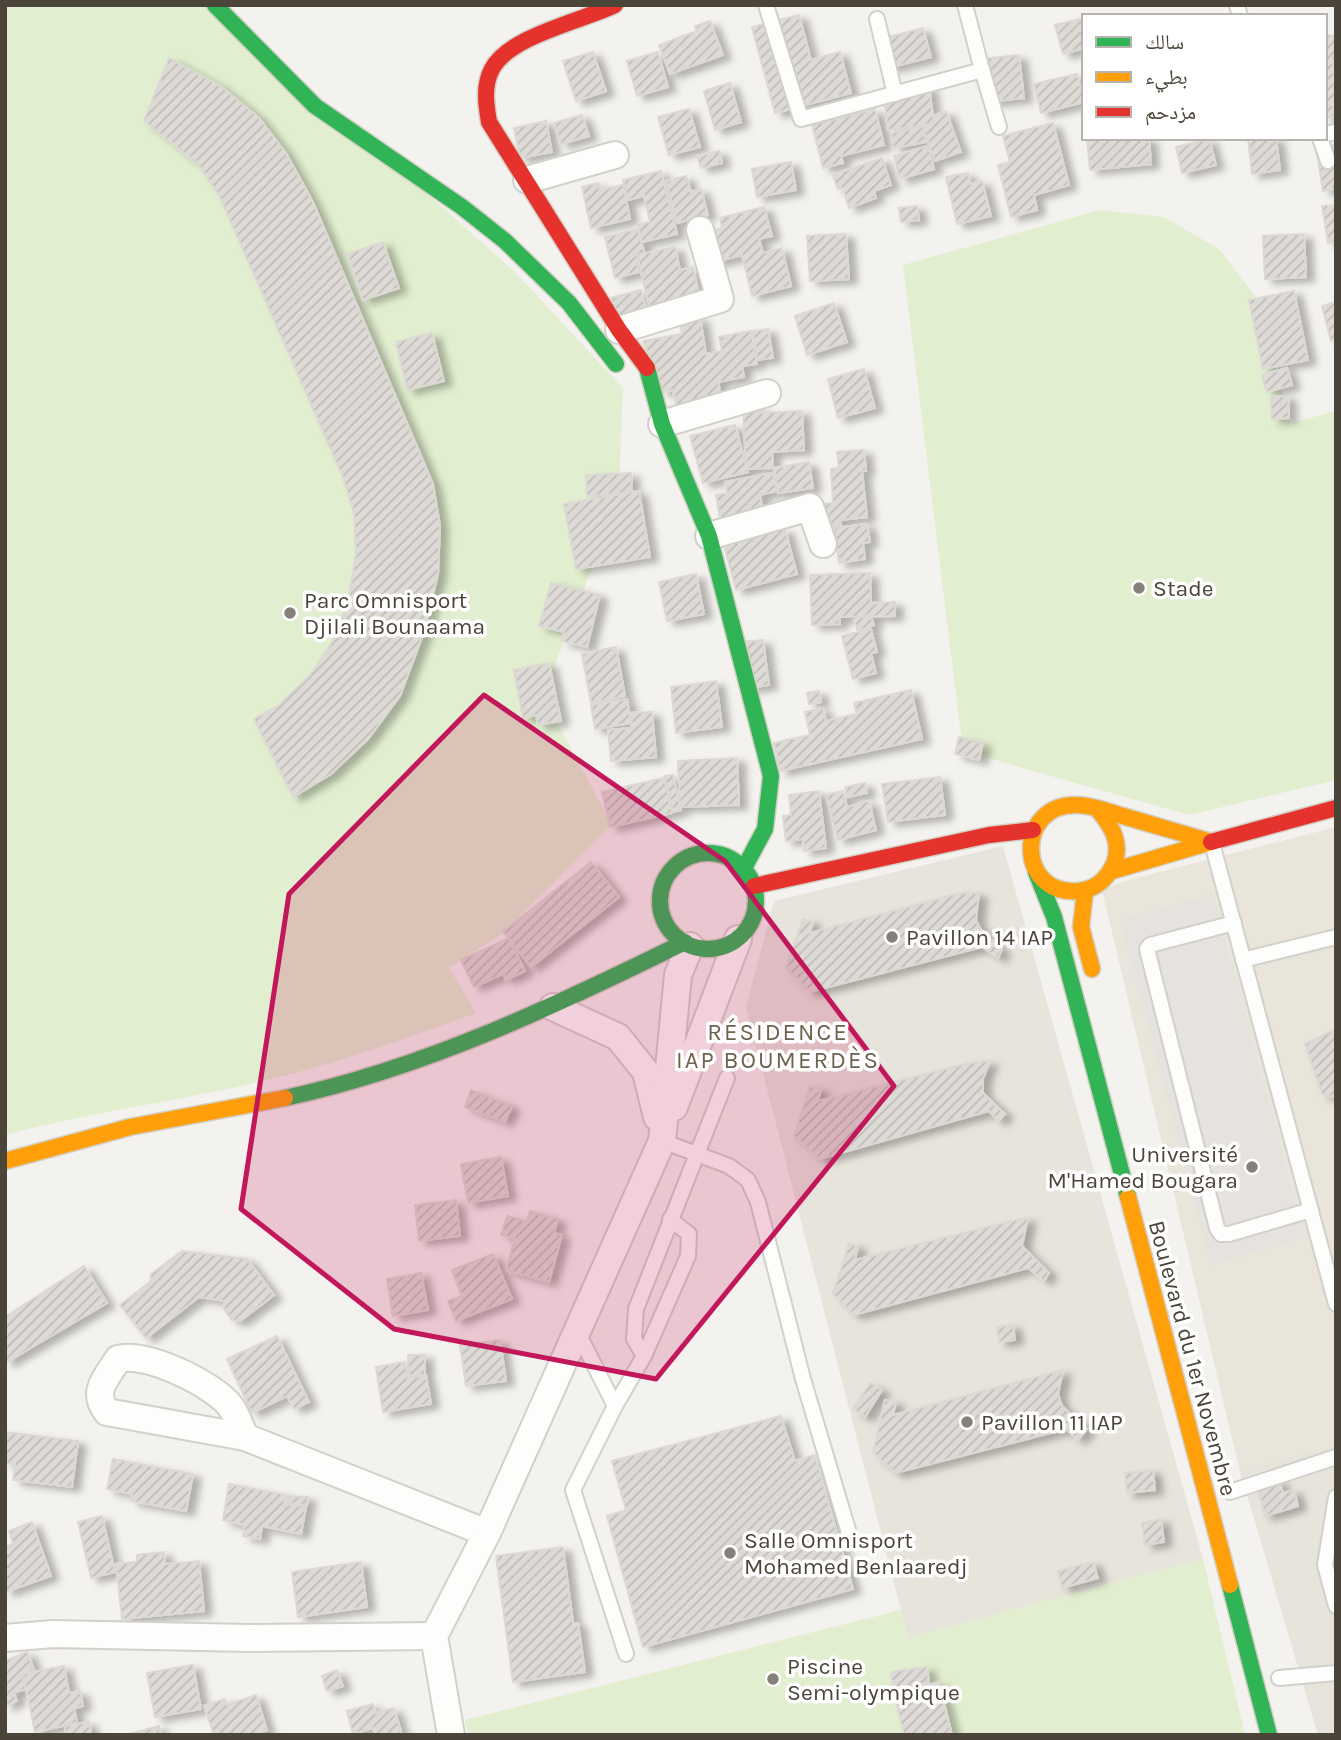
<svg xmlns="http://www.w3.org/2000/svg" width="1341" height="1740" font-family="Karla,'Noto Naskh Arabic',sans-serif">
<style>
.residential{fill:#e7e4dc}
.education{fill:#eae5da}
.pitch{fill:#e1eecf}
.parking{fill:#e6e3df}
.building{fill:url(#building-hatch);stroke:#dcd9d4;stroke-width:2;filter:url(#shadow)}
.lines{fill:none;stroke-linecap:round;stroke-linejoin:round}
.lane-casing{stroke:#d2d0cb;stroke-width:18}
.street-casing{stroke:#d2d0cb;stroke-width:30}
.fast-casing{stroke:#d3cfc5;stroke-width:19}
.slow-casing{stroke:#d3cfc5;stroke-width:19}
.jam-casing{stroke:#d3cfc5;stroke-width:19}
.lane{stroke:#fdfdfc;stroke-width:14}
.street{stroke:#fdfdfc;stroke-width:26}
.fast{stroke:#30b455;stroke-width:16}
.slow{stroke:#ff9f0a;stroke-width:16}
.jam{stroke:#e5322d;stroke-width:16}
.marked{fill:#c2185b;fill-opacity:0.2;stroke:#c2185b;stroke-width:5;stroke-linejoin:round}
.poi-dot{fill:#868178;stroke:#fff;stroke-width:2.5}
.labels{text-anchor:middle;stroke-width:7;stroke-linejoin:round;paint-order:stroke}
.poi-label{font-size:23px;fill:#4b4439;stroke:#fff;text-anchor:start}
.street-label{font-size:23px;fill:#4b4439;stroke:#fff}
.neighbourhood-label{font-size:24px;letter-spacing:2px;fill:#6e6250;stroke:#fff}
</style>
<defs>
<pattern id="building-hatch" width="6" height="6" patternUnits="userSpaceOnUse" patternTransform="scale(1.75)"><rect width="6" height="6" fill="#dedbd6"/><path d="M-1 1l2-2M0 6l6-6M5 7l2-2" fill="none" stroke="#c0bdb8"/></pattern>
<filter id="shadow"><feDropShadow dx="8" dy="4.5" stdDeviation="3.5" flood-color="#0004"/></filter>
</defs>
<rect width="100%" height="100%" fill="#f4f2ee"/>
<g class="residential">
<path d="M1003,846L1203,1559L908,1638L746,1007L774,901Z"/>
<path d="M1336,1444V1735H1318L1239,1468Z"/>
</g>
<path class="education" d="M1336,827V1444L1239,1468L1102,890L1121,882Z"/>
<g class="pitch">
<path d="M5,5H215L514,271L623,388L618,512L594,562L555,664L548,706L612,825L502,934L449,968L476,1013C407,1038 339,1063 267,1080C180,1101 92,1112 5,1135Z"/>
<path d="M1100,210L1164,217L1219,249L1255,296L1291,423L1336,411V780L1189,815L963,751L903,265Z"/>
<path d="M1203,1559L1245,1735H468L465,1720L901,1610L908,1638Z"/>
</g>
<path class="parking" d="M1213,894L1305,1237L1211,1265L1120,920Z"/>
<g class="building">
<path d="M799,15L811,60L840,52L851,93L775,113L752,27Z"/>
<path d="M1084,18V48L1063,54L1055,25Z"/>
<path d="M710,21L723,55L670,74L659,45L697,31L695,26Z"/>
<path d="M923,28L931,57L888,68L881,39Z"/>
<path d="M1325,35L1336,36V56H1332V63H1325Z"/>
<path d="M593,52L606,91L576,101L563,61Z"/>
<path d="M658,52L668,87L637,96L627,61Z"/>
<path d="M1019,55L1024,98L987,102L985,79L974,80L972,60Z"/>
<path d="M169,58L222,87L259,118L286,153L313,202L433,484L440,526L438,574L424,632L400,696L368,739L331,774L293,797L254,719L279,705L310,675L333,641L348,602L356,553L354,513L343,477L220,197L198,164L144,121Z"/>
<path d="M1333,62L1336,103L1332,104L1336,116L1325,119V64Z"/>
<path d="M1077,74L1084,102L1041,113L1034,84Z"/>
<path d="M730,83L741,122L715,130L704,91Z"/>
<path d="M929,86L934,124L888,130L883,91Z"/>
<path d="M689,109L700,147L669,155L658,117Z"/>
<path d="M875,109L884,145L841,156L843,163L823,168L812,125Z"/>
<path d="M946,111L961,152L935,161L922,126L935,122L933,116Z"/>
<path d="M582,115L589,136L561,144L554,123Z"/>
<path d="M546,121L552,152L520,158L514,128Z"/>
<path d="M1053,123L1069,185L1034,195L1037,210L1011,217L998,165L1010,162L1003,136Z"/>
<path d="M923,127L926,142L894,148L891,133Z"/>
<path d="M1087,138H1149L1151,164L1090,170Z"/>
<path d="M1248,138H1276L1280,170L1252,174Z"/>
<path d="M1209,139L1216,165L1182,173L1176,147Z"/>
<path d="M1333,145L1336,183L1331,184L1332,189L1323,191L1316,148Z"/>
<path d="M928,146L934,169L900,179L894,156Z"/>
<path d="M719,151L722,163L701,168L697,156Z"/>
<path d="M882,158L891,185L874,191L876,198L849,208L843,188L838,189L833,175Z"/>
<path d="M791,162L796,190L757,197L752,169Z"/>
<path d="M661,171L677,234L642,242L638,225L650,222L644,196L628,200L623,180Z"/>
<path d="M968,173L970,184L982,181L991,216L957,224L946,177Z"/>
<path d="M686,176L691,192L701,189L708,215L677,223L666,181Z"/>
<path d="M598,183L600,190L623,185L630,219L591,228L582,187Z"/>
<path d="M1336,205V242L1328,243L1322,206Z"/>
<path d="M917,206L919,220L901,222L899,208Z"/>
<path d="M764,207L772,236L759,239L763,253L782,248L791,286L752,296L742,255L715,262L707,232L722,228L720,218Z"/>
<path d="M638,229L646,259L636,261L639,272L615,278L605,237Z"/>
<path d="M846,234L849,279L810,281L807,236Z"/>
<path d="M1304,234L1306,277L1265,279L1263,236Z"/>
<path d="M383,242L399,288L363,300L347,254Z"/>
<path d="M675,247L680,270L693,267L700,299L650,310L637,255Z"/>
<path d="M641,290L648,315L618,323L611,298Z"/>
<path d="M1294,291L1308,360L1263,369L1249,300Z"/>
<path d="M1336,302V339L1331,341L1322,306Z"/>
<path d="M834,303L847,342L807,355L795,316Z"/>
<path d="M700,317L706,354L722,351L719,337L751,331L757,364L742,366L744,377L718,382L721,396L676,405L673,390L663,392L643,341L682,334L680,321Z"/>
<path d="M768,329L773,358L757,360L753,331Z"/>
<path d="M432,333L444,381L407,390L396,342Z"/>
<path d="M1287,368L1292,385L1267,392L1262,375Z"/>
<path d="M864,369L875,408L838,418L828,379Z"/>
<path d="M1288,396L1289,418L1272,419L1271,397Z"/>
<path d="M759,407V413L802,411L804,450L772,452L773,468L746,469L743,408Z"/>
<path d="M735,425L748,472L703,483L690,436Z"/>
<path d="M864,450L866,471H862L867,517L840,520L841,525L824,526L823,504L833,503L831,469L839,468L837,452Z"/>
<path d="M809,462L813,488L778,493L774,468Z"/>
<path d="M631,473L632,493L587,496L586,475Z"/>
<path d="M773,473L777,491L760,495L764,516L721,524L716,495L727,493L725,482Z"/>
<path d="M639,491L650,557L576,569L564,504Z"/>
<path d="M867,524L870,542L863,543L865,559L839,563L834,528Z"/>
<path d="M785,529L797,574L736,590L724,545Z"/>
<path d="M870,573L871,603L895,602V616L839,617L840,624L812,625L810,575Z"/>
<path d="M696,574L704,614L667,621L659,582Z"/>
<path d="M551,583L600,595L587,647L562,641L564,632L539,626Z"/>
<path d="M870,614L874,625L858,631L854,620Z"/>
<path d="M871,629L877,652L871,653L876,673L853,679L842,636Z"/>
<path d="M763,640L769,685L747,688L741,642Z"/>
<path d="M616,647L625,696L591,703L582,654Z"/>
<path d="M549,663L561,721L538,725L536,715L523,718L514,670Z"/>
<path d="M716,681L722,727L676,733L671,687Z"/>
<path d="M911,690L922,739L780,771L774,743L810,735L805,712L823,708L826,721L857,714L854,703Z"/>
<path d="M819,691L821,702L809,704L807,693Z"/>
<path d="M627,699L631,723L595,729L591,705Z"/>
<path d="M652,712L656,757L611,761L608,730L632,728L631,713Z"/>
<path d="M959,737L983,743L979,760L955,754Z"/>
<path d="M737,758L739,805L680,807L678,761Z"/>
<path d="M673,775L681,810L673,812L665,776Z"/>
<path d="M940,777L945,815L888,822L882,784Z"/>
<path d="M664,778L672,813L610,827L602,792Z"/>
<path d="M865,783L867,793L847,797L845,787Z"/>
<path d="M819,791L826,848L804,851L803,839L786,841L783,816L791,815L789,795Z"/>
<path d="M843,791L847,807L869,801L876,830L838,840L826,795Z"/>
<path d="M591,862L619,897L531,967L503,932Z"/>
<path d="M960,893H979L976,920L981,930L1002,950L998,958L982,947L810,992L786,968L803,919L813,922L810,933Z"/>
<path d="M509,938L525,971L506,980L503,974L474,987L461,960Z"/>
<path d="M1336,1029V1098L1322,1094L1305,1044Z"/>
<path d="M990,1061L983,1079V1093L1005,1114L998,1121L989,1111L820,1159L794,1136L810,1086L821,1089L818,1101L969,1063Z"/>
<path d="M471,1090L512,1106L505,1122L465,1107Z"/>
<path d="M501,1157L508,1196L468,1203L461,1164Z"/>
<path d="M456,1200L460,1236L419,1241L415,1205Z"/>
<path d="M530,1211L558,1219L554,1233L562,1235L549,1282L506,1270L515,1238L501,1235L507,1216L527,1221Z"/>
<path d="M1028,1217L1022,1246L1049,1273L1044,1281L1028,1268L854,1315L833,1294L849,1244L858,1246L855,1260Z"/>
<path d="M182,1251L247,1259L274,1295L240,1321L232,1320L224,1309L225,1301L199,1297L146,1338L120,1305L150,1282L151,1274Z"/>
<path d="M493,1254L512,1299L456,1321L448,1301L462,1296L452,1270Z"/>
<path d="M84,1266L107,1303L5,1363V1317Z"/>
<path d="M421,1273L428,1310L393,1316L387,1279Z"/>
<path d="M1013,1325L1015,1340L999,1342L997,1327Z"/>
<path d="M277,1336L309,1402L294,1409L287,1396L252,1413L227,1359Z"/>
<path d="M500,1340L506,1381L466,1386L460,1345Z"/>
<rect x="408" y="1355" width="17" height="20"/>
<path d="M405,1362L408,1378L426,1375L431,1404L383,1412L376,1367Z"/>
<path d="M1063,1370L1058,1394L1062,1406L1087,1429L1078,1440L1066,1429L896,1473L873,1453L885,1400L896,1402L893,1415Z"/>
<path d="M870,1383L882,1390L865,1417L853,1409Z"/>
<path d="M781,1416L795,1461L815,1455L853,1589L643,1647L607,1516L626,1510L612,1461Z"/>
<path d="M5,1432L78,1441L72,1487L13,1480L15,1464L5,1463Z"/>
<path d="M113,1459L193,1474L186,1511L131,1501L132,1494L107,1489Z"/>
<path d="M1153,1470L1155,1490L1127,1493L1125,1473Z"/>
<path d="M1279,1480L1283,1493L1294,1490L1298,1506L1265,1516L1257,1486Z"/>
<path d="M229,1484L286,1495L284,1504L306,1507L301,1534L262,1526L260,1539L243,1536L245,1525L223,1520Z"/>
<path d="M287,1496L308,1497L307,1505L287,1504Z"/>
<path d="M102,1516L115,1572L91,1578L78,1522Z"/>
<path d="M1161,1519L1164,1542L1145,1545L1142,1523Z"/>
<path d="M32,1522L51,1576L5,1592V1547L13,1544L9,1531Z"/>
<path d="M563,1547L573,1623H578L585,1672L513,1682L496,1556Z"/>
<path d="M164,1552L165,1564L199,1561L204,1611L122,1619L116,1564L137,1562V1555Z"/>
<path d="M361,1562L367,1607L298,1617L292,1572Z"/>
<path d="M1093,1562L1098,1578L1062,1588L1058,1571Z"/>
<path d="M27,1652L34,1669L21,1675L26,1689L14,1693L17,1701L5,1706V1661Z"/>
<path d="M193,1665L201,1709L155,1717L147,1673Z"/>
<path d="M64,1666L69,1693L80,1691L83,1706L74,1708L77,1723L35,1732L23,1674Z"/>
<path d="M927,1667L929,1683L893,1688L891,1672Z"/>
<path d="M337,1670L343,1686L327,1691L322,1676Z"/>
<path d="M939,1682L952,1735H904L894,1693Z"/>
<path d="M256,1695L267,1730L252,1735H214L204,1706L225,1699L227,1705Z"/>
<path d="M373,1704L375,1713L394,1708L402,1735H375L373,1728L353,1734L347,1711Z"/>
<path d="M89,1722L91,1735H66L65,1726Z"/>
<path d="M159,1726L161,1735H125Z"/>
</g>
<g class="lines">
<g class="lane-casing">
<g id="lane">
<path d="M766,5L801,119L982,70L965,5"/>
<path d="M1237,5L1240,16"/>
<path d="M877,19L895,94"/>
<path d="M982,70L999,127"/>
<path d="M1325,134L1336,132"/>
<path d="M1320,138L1328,161"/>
<path d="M1212,843L1336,1304"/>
<path d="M1234,923L1150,945L1147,949L1217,1228L1221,1234H1229L1311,1210"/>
<path d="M1243,960L1336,937"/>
<path d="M662,1141L729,1166L748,1180L758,1202L803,1379L852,1543"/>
<path d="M577,1331L615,1406"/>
<path d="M644,1356L634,1339L636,1309L727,1078"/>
<path d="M1230,1492L1336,1457"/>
<path d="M1336,1497L1325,1565L1336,1606"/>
<path d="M626,1654L573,1490L615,1406L644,1356L688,1256L689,1234L670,1219"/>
<path d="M1279,1678L1336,1673"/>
</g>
</g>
<g class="street-casing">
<g id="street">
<path d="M527,180L615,155"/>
<path d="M619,330L720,299L700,230"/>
<path d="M662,424L767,393"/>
<path d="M709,536L810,507L823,544"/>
<path d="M553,1007L618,1037L646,1072L657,1117"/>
<path d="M674,1107L738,939"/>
<path d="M245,1437C241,1428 237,1416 231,1407C214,1384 145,1351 118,1359C106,1379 91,1391 107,1412L245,1437L487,1533"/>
<path d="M5,1638L53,1634L250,1638L434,1636"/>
<path d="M451,1735L434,1636L487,1533L662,1141L678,975L690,946"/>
</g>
</g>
<g class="fast-casing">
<g id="fast">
<path d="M215,5L315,106L462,207L505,241L569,303L616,364"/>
<path d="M647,368L662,424L709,536L771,776L765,829L744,868"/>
<circle cx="708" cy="901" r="48"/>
<path d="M1036,872L1054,917L1128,1197"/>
<path d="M285,1098C425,1068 557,1005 685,942"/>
<path d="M1230,1585L1269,1735"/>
</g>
</g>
<g class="slow-casing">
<g id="slow">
<path d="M1099,811C1112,827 1122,843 1114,864C1107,879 1095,890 1078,891C1016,896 1015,803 1077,805C1092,805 1109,812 1123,816C1153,825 1182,833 1211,842L1112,871"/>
<path d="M1085,891L1081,927L1092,969"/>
<path d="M5,1161L130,1127L285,1098"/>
<path d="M1128,1197L1230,1585"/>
</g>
</g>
<g class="jam-casing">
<g id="jam">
<path d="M615,5C582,21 509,36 492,69C483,86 486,104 489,122L619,330L647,368"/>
<path d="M1211,842L1336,808"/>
<path d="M754,886L989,835L1033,830"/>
</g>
</g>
<use href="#lane" class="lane"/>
<use href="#street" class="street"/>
<use href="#fast" class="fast"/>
<use href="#slow" class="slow"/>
<use href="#jam" class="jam"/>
</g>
<path class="marked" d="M484,695L725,861L894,1086L656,1379L394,1329L241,1209L289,894Z"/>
<g class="poi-dot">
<circle cx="1139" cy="588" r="7"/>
<circle cx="290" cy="613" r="7"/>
<circle cx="892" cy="937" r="7"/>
<circle cx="1252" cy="1167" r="7"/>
<circle cx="967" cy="1422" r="7"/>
<circle cx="730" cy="1553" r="7"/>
<circle cx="773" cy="1679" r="7"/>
</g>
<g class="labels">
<g class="poi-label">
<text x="1153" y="596">Stade</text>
<text x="304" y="608">Parc Omnisport<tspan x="304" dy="26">Djilali Bounaama</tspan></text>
<text x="906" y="945">Pavillon 14 IAP</text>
<text x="1238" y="1162" text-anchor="end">Université<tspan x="1238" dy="26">M'Hamed Bougara</tspan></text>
<text x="981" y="1430">Pavillon 11 IAP</text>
<text x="744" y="1548">Salle Omnisport<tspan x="744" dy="26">Mohamed Benlaaredj</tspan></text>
<text x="787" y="1674">Piscine<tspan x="787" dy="26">Semi-olympique</tspan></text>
</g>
<g class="street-label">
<text transform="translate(1193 1358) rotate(75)" y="8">Boulevard du 1er Novembre</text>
</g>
<g class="neighbourhood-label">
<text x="778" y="1040">RÉSIDENCE<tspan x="778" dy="28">IAP BOUMERDÈS</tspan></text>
</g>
</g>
<rect width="1341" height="1740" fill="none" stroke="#4b4439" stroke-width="14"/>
<rect x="1082" y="14" width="245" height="126" fill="#ffffff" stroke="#b7b4b0" stroke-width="2"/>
<rect x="1096" y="37" width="35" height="10" fill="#30b455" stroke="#b7b4b0" stroke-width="2"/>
<text x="1145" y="49" font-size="21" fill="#4b4439">سالك</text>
<rect x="1096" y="72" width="35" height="10" fill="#ff9f0a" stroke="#b7b4b0" stroke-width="2"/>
<text x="1145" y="84" font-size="21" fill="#4b4439">بطيء</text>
<rect x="1096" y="107" width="35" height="10" fill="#e5322d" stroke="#b7b4b0" stroke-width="2"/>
<text x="1145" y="119" font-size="21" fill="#4b4439">مزدحم</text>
</svg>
